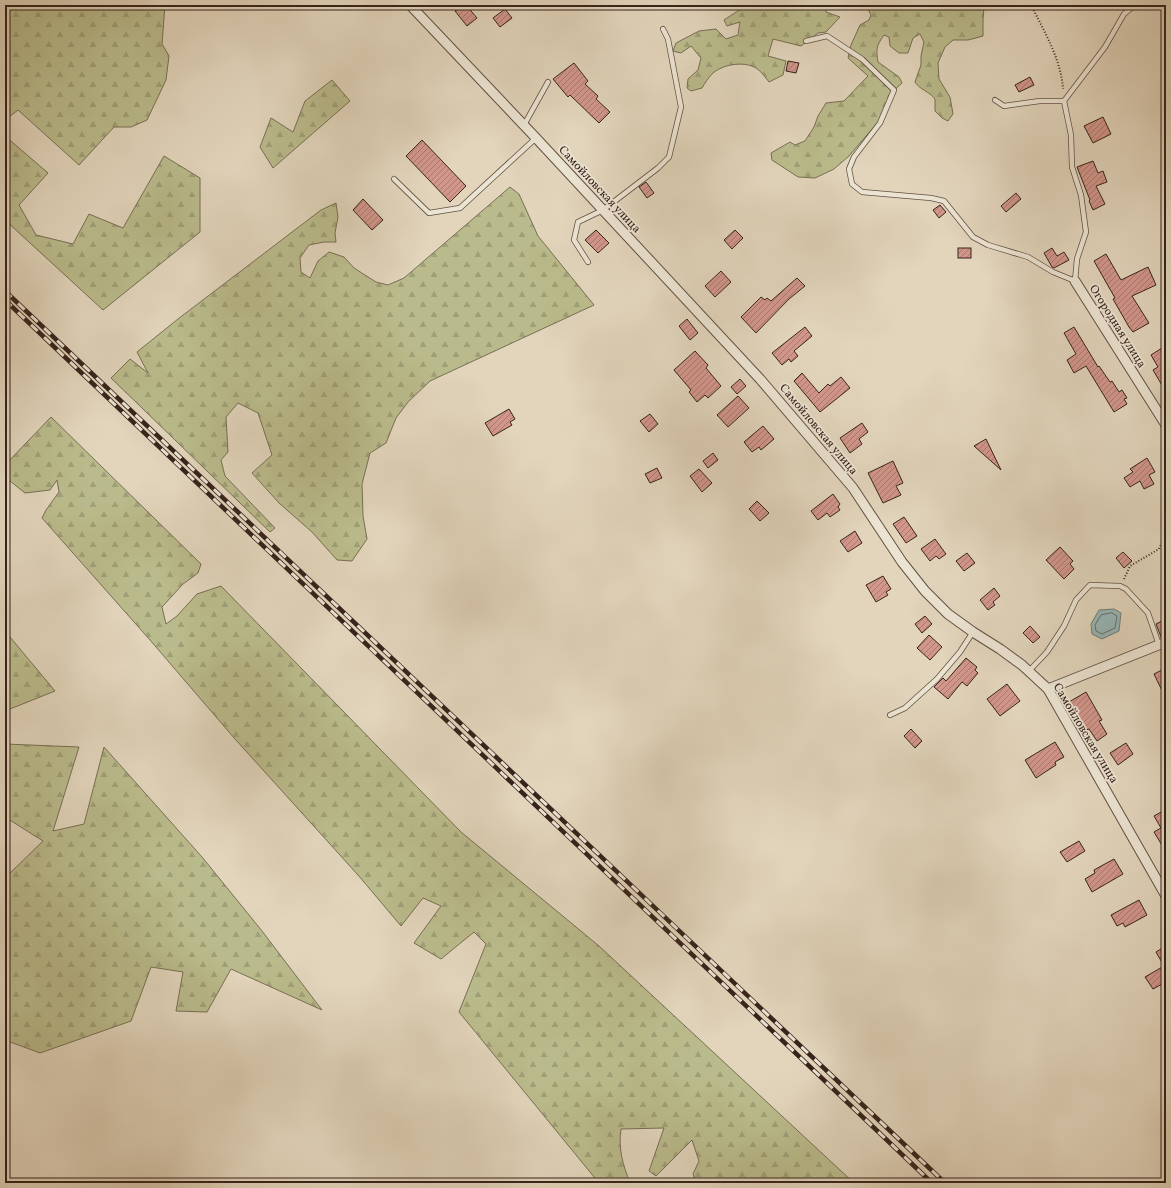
<svg xmlns="http://www.w3.org/2000/svg" width="1171" height="1188" font-family="Vollkorn,serif">
<style>
.forest{fill:url(#forest-firs);stroke:#786f54}
.water{fill:#96b7b8;stroke:#707c7a}
.lines{fill:none;stroke-linecap:round;stroke-linejoin:round}
.shore{stroke:#666d6a;stroke-width:1}
.building{fill:url(#building-hatch);stroke:#37231c}
.lane-casing{stroke:#625044;stroke-width:6}
.street-casing{stroke:#625044;stroke-width:11}
.path{stroke:#37231c;stroke-width:2;stroke-dasharray:1 2;stroke-linecap:butt}
.lane{stroke:#ece4d3;stroke-width:4.5}
.street{stroke:#ece4d3;stroke-width:9}
.rail-casing{stroke:#37231c;stroke-width:4.5}
.rail{stroke:#ece4d3;stroke-width:3;stroke-dasharray:9;stroke-linecap:butt}
.labels{text-anchor:middle;stroke-width:3.5;stroke-linejoin:round;paint-order:stroke}
.street-label{font-size:12px;fill:#37231c;stroke:#ece4d3}
</style>
<defs>
<pattern id="forest-firs" width="22" height="20" patternUnits="userSpaceOnUse"><rect width="22" height="20" fill="#babb8c"/><path d="M5 1l3.5 6h-7zM16 11l3.5 6h-7z" fill="#a0a078"/></pattern>
<pattern id="building-hatch" width="6" height="6" patternUnits="userSpaceOnUse"><rect width="6" height="6" fill="#d2968b"/><path d="M-1 1l2-2M0 6l6-6M5 7l2-2" fill="none" stroke="#ab7a71"/></pattern>
</defs>
<rect width="100%" height="100%" fill="#e2d5bc"/>
<filter id="stains"><feTurbulence type="fractalNoise" baseFrequency=".005" numOctaves="4"/><feColorMatrix values="0 0 0 0 .2 0 0 0 0 .09 0 0 0 0 .02 0 0 0 .5 -.17"/></filter>
<radialGradient id="worn" r=".72"><stop offset=".6" stop-color="#630" stop-opacity="0"/><stop offset="1" stop-color="#630" stop-opacity=".3"/></radialGradient>
<g class="forest">
<path d="M5,5H165L162,44L169,56L166,80L147,120L131,127H114L79,165L18,110L5,120Z"/>
<path d="M747,5H831L826,8V12L840,17L826,32L818,33L801,46L773,39L768,56L786,61L783,75L769,82C765,77 761,71 756,68C744,61 724,64 713,73C708,78 705,83 702,88L691,91L687,88L688,79L698,70L701,58L691,46L681,53L673,51L676,43L699,31L716,29L726,39L738,35L740,22L727,26L724,20Z"/>
<path d="M866,5H962L973,9L978,5H991L984,7L983,20V36L968,40H953L945,47L938,63L939,79L950,97L953,114L948,121L942,118L935,111V99C929,91 920,90 915,82L921,65V56L924,42L920,34L913,38L908,53H899L890,46L889,37L884,35C876,46 876,50 878,62L899,77L902,83L888,96L889,107L878,122L849,156L834,169L815,178L798,177L772,160L771,153L790,142L795,145L805,141L814,127L818,116L826,103L844,101L868,76L848,58L851,45L860,25L869,20L871,15Z"/>
<path d="M332,80L350,101L273,168L260,147L271,118L293,132L305,101Z"/>
<path d="M5,136L48,173L19,205L36,235L73,244L89,214L123,228L164,156L200,178V232L103,310L5,220Z"/>
<path d="M510,187L519,194L538,236L594,305L430,381L408,402L396,418L386,443L370,453L362,484L363,516L367,539L352,561L337,560L312,532L279,503L252,473L272,455L258,413L238,403L226,417L228,452L221,460L225,476L275,528L270,532L111,378L130,359L148,373L137,352L178,319L321,210L336,203L338,217L335,233L336,242H324L309,245L300,258L301,272L310,278L318,261L329,252L344,257L354,268L376,282L388,285L404,278Z"/>
<path d="M51,417L201,564L198,573L183,584L162,607L166,624L177,616L197,594L221,586L461,832L599,946L854,1183H696L693,1174L699,1161L692,1140L656,1176L649,1171L664,1128L621,1129C618,1149 623,1165 630,1183H599L459,1012L486,944L474,932L441,959L414,943L441,906L423,898L401,926L358,875L235,739L150,640L42,518L46,510L59,492L57,480L50,490L25,493L5,477V465Z"/>
<path d="M5,631L55,691L5,711Z"/>
<path d="M5,744L79,747L53,831L84,824L104,747L202,857L262,931L322,1010L231,969L207,1012L176,1011L183,972L151,967L131,1021L40,1053L5,1040V878L43,841L5,817Z"/>
</g>
<path class="water" d="M1114,609L1121,613L1119,631L1102,639L1092,634L1091,624L1099,610Z"/>
<g class="lines">
<path class="shore" d="M1112,613L1117,616L1115,628L1102,634L1096,631L1095,625L1101,615Z"/>
</g>
<g class="building">
<path d="M463,5H466L477,18L467,26L455,11Z"/>
<path d="M505,9L512,18L500,27L493,18Z"/>
<path d="M788,61L799,63L796,73L786,71Z"/>
<path d="M574,63L588,81L585,84L598,96L596,99L610,112L599,123L570,95L568,97L553,79Z"/>
<path d="M1030,77L1034,85L1019,92L1015,85Z"/>
<path d="M1103,117L1111,134L1093,143L1084,126Z"/>
<path d="M422,140L466,186L450,202L406,156Z"/>
<path d="M1093,161L1098,173L1103,171L1107,182L1096,186L1105,204L1093,210L1089,201L1090,200L1077,167Z"/>
<path d="M646,182L654,193L647,198L639,187Z"/>
<path d="M1016,193L1021,199L1006,212L1001,206Z"/>
<path d="M363,199L383,220L372,230L353,210Z"/>
<path d="M940,205L946,212L939,218L933,210Z"/>
<path d="M596,230L609,243L598,253L585,240Z"/>
<path d="M735,230L743,238L732,249L724,240Z"/>
<rect x="958" y="248" width="13" height="10"/>
<path d="M1052,248L1057,256L1064,252L1069,260L1054,268L1052,267L1044,253Z"/>
<path d="M1106,254L1121,280L1148,267L1156,285L1132,296L1149,323L1133,332L1129,327L1113,299L1115,298L1094,261Z"/>
<path d="M721,271L731,282L715,297L705,286Z"/>
<path d="M797,278L805,286L789,299L756,333L741,317L761,297L765,300L767,298L771,301Z"/>
<path d="M687,319L698,333L690,340L679,326Z"/>
<path d="M805,327L812,336L794,351L798,356L791,362L789,359L782,365L772,353Z"/>
<path d="M1074,327L1098,367L1099,366L1110,382L1112,381L1119,392L1122,390L1127,398L1124,399L1127,404L1114,412L1086,366L1074,373L1067,360L1076,354L1064,333Z"/>
<path d="M1162,348L1166,354V392L1153,370L1158,367L1151,355Z"/>
<path d="M695,351L708,365L706,368L721,386L708,398L705,395L697,402L689,392L691,390L674,370Z"/>
<path d="M802,373L819,393L828,384L830,386L841,377L850,388L820,412L794,381Z"/>
<path d="M740,379L746,386L737,394L731,387Z"/>
<path d="M738,396L749,408L728,427L717,415Z"/>
<path d="M509,409L515,419L510,422L512,425L493,436L485,423Z"/>
<path d="M650,414L658,424L649,432L640,421Z"/>
<path d="M862,423L868,432L859,439L862,444L850,453L840,438Z"/>
<path d="M763,426L774,439L761,450L759,447L752,452L744,442Z"/>
<path d="M986,439L1001,470L974,446Z"/>
<path d="M713,453L718,460L708,468L703,461Z"/>
<path d="M1147,458L1155,472L1149,475L1154,484L1144,489L1140,481L1130,487L1124,478L1133,472L1130,469Z"/>
<path d="M893,461L903,483L896,486L901,495L883,503L868,473Z"/>
<path d="M657,468L662,478L650,483L645,474Z"/>
<path d="M699,469L712,483L702,492L690,476Z"/>
<path d="M833,494L840,504L838,507L840,510L830,517L827,513L818,520L811,511Z"/>
<path d="M757,501L769,513L760,521L749,509Z"/>
<path d="M904,517L917,536L906,543L893,524Z"/>
<path d="M855,531L862,543L848,552L840,541Z"/>
<path d="M935,539L946,554L939,559L936,556L930,561L921,549Z"/>
<path d="M1060,547L1073,561L1070,564L1074,569L1064,579L1046,560Z"/>
<path d="M1123,552L1132,561L1124,568L1116,558Z"/>
<path d="M967,553L975,563L964,571L956,561Z"/>
<path d="M883,576L891,589L886,592L888,595L876,602L866,585Z"/>
<path d="M994,588L1000,596L993,602L995,605L988,610L980,600Z"/>
<path d="M925,616L932,624L922,633L915,624Z"/>
<path d="M1166,619V636L1161,637L1156,624Z"/>
<path d="M1030,626L1040,637L1033,643L1023,633Z"/>
<path d="M929,635L942,647L930,660L917,648Z"/>
<path d="M966,658L977,667L975,670L978,673L967,686L962,682L948,699L934,687L943,678L946,681Z"/>
<path d="M1166,668V699L1154,674Z"/>
<path d="M1007,684L1020,701L1000,716L987,699Z"/>
<path d="M1086,692L1102,720L1099,721L1107,734L1097,741L1089,729L1086,730L1069,702Z"/>
<path d="M911,729L922,741L915,748L904,736Z"/>
<path d="M1055,742L1064,757L1055,762L1056,765L1036,778L1025,760Z"/>
<path d="M1126,743L1133,754L1118,765L1110,753Z"/>
<path d="M1163,811L1166,816V852L1154,832L1161,828L1154,816Z"/>
<path d="M1079,841L1085,851L1067,862L1060,852Z"/>
<path d="M1114,859L1123,874L1092,892L1085,879L1095,873L1094,870Z"/>
<path d="M1139,900L1147,915L1125,927L1123,923L1117,926L1111,915Z"/>
<path d="M1166,946V982L1153,989L1145,977L1164,966L1156,952Z"/>
</g>
<g class="lines">
<g class="lane-casing">
<g id="lane">
<path d="M806,41L827,36L862,59L894,90L880,123L854,157L849,169L852,184L862,192L931,198L944,201L973,237L988,245L1028,257L1053,272L1075,281L1077,259L1086,232L1081,195L1072,167L1071,135L1064,101L1105,47L1124,14L1135,5"/>
<path d="M995,100L1004,106L1040,101H1064"/>
<path d="M524,125L548,82"/>
<path d="M394,179L429,213L460,208L536,138"/>
<path d="M588,262L574,240L578,222L603,210L658,168L669,157L681,107L668,39L663,29"/>
<path d="M1029,671L1047,652L1064,626L1076,600L1090,585L1120,586L1126,589L1148,613L1159,645"/>
<path d="M890,715L905,708L937,679L960,652L973,632"/>
</g>
</g>
<g class="street-casing">
<g id="street">
<path d="M410,5L536,138L760,379L853,488L902,562L925,591L948,614L973,632L1000,649L1022,665L1048,689L1166,896"/>
<path d="M1075,281L1166,425"/>
<path d="M1048,689L1166,642"/>
</g>
</g>
<g class="path">
<path d="M1031,5C1044,31 1061,59 1063,89"/>
<path d="M1124,579L1130,566L1159,549L1163,540L1166,528"/>
</g>
<use href="#lane" class="lane"/>
<use href="#street" class="street"/>
<g class="rail-casing">
<g id="rail">
<path d="M5,291L945,1183"/>
<path d="M5,300L932,1183"/>
</g>
</g>
<use href="#rail" class="rail"/>
</g>
<g class="labels">
<g class="street-label">
<text transform="translate(600 189) rotate(47)" y="4">Самойловская улица</text>
<text transform="translate(1118 326) rotate(58)" y="4">Огородная улица</text>
<text transform="translate(819 429) rotate(50)" y="4">Самойловская улица</text>
<text transform="translate(1086 733) rotate(59)" y="4">Самойловская улица</text>
</g>
</g>
<rect width="1171" height="1188" fill="none" stroke="#e2d5bc" stroke-width="20"/>
<rect x="6" y="6" width="1159" height="1176" fill="none" stroke="#37231c" stroke-width="2"/>
<rect x="10" y="10" width="1151" height="1168" fill="none" stroke="#37231c"/>
<rect width="100%" height="100%" filter="url(#stains)"/>
<rect width="100%" height="100%" fill="url(#worn)"/>
</svg>
